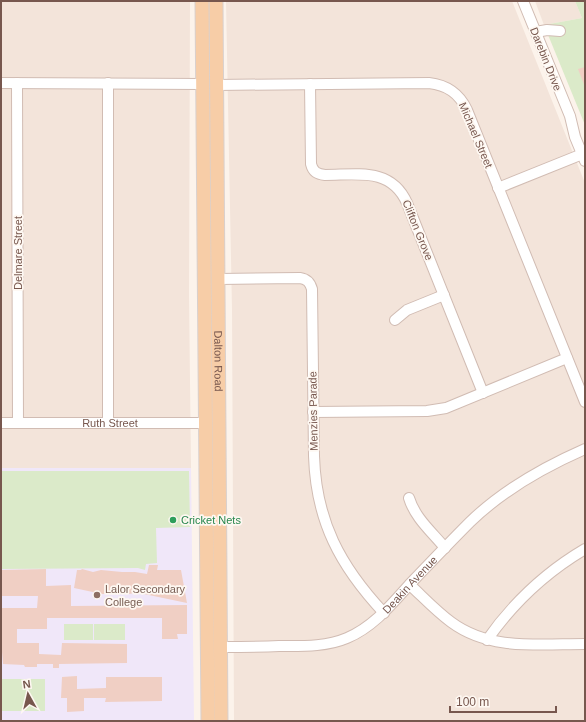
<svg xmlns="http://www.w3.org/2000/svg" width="586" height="722" font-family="Arial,sans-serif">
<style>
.residential{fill:#f3e4da}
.education{fill:#f0e7f9}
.green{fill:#dbeac9}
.building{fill:#f0cfc4}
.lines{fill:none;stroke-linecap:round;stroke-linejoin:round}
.minor-casing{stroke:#d1bcb3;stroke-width:12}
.major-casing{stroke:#d9d0cd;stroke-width:15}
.minor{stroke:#fff;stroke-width:10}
.major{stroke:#f7cda7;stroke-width:13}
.leisure-dot{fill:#2e9e5b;stroke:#fef8f2;stroke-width:1.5}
.education-dot{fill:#8d6e63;stroke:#fef8f2;stroke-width:1.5}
.labels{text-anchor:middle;stroke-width:3.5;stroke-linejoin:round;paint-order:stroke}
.street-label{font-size:11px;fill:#77574e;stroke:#fef8f2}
.leisure-label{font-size:11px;fill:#27864d;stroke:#fef8f2;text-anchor:start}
.education-label{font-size:11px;fill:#785e54;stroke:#fef8f2;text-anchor:start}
</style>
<rect width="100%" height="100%" fill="#fcf3eb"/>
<g class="residential">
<path d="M1,1H190L189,295L191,468H1Z"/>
<path d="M226,1H512L585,183V721H234L232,309Z"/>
<path d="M535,1H575L582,18L544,25Z"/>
</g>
<path class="education" d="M1,468H191L194,721H1Z"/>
<g class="green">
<path d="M575,1H585V125L544,25L582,18Z"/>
<path d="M1,471H189L190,527L156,528L157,563L146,564L145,570L138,568L1,569Z"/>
<rect x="64" y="624" width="29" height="16"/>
<rect x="94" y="624" width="31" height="16"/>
<rect x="1" y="679" width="44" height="32"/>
</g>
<g class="building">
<path d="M585,67V87L578,69Z"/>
<path d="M149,565H158L157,570H181L187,603L144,594V591L129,594H102L74,588L77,570H81L82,569L93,572L101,570L122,572H135L147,574Z"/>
<path d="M46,569V586L71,585V606L187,605V634H177L178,639H162V618H47V629H17V643H39V654L61,655L62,643L127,644V663L59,664V668H53V664H37V667H25L24,665L3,664L2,652H1V608H37L38,596H1V570Z"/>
<path d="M77,676V689L106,688V677H162V701L105,702L106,698H84V711L67,712V698H61L62,677Z"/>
</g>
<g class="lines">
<g class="minor-casing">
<g id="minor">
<path d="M523,1L570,116L575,137L585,161"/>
<path d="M536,32L547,30L560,31"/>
<path d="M1,83L203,84"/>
<path d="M17,83L18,423"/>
<path d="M310,84L311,164C313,172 317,174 325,175C357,175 391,167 407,203L483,393"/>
<path d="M216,85L429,83C447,85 459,93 467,110L585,402"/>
<path d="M498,188L585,153"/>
<path d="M219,279L300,278C307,279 310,282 312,289L314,456C316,521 340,566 384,613"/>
<path d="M395,320L407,310L444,295"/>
<path d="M313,412L427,411L446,408L567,358"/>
<path id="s1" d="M1,423H205"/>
<path d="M108,423V83"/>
<path d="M409,498C415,518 432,532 445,548"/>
<path d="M410,585C423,597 436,611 451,622C490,651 539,644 585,644"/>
<path d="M487,640C513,603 546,572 585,549"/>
<path id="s2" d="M221,647C240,647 259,647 279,646C302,646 326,647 347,638C373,627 391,605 409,585C429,564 449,543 470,522C503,490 544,467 585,449"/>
</g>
</g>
<g class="major-casing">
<g id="major">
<path d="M202,1L208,721"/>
<path id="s3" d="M216,1L221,721"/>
</g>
</g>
<use href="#minor" class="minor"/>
<use href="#major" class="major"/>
</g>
<circle class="leisure-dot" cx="173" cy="520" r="4"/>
<circle class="education-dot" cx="97" cy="595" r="4"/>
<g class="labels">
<g class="street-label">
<text transform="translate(546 59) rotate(68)" y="4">Darebin Drive</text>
<text transform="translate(476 135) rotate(67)" y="4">Michael Street</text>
<text transform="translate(418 230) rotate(68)" y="4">Clifton Grove</text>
<text transform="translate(18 253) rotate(-90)" y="4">Delmare Street</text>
<text dy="4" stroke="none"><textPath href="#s3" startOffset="360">Dalton Road</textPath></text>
<text transform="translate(313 411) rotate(-91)" y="4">Menzies Parade</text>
<text dy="4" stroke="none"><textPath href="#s1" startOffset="109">Ruth Street</textPath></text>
<text dy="4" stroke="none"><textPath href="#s2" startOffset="210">Deakin Avenue</textPath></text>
</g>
<g class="leisure-label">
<text x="181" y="524">Cricket Nets</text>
</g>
<g class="education-label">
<text x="105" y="593">Lalor Secondary<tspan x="105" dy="13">College</tspan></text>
</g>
</g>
<rect width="586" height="722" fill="none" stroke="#77574e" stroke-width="4"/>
<g transform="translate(28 694) rotate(352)" stroke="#fef8f2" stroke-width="3" paint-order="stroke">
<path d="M0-3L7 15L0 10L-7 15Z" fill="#77574e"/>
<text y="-6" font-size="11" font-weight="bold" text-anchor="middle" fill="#77574e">N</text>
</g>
<path d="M450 706v6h106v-6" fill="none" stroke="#77574e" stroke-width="2"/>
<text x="456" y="706" font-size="12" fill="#77574e" stroke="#fef8f2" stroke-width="3" paint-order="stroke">100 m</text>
</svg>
